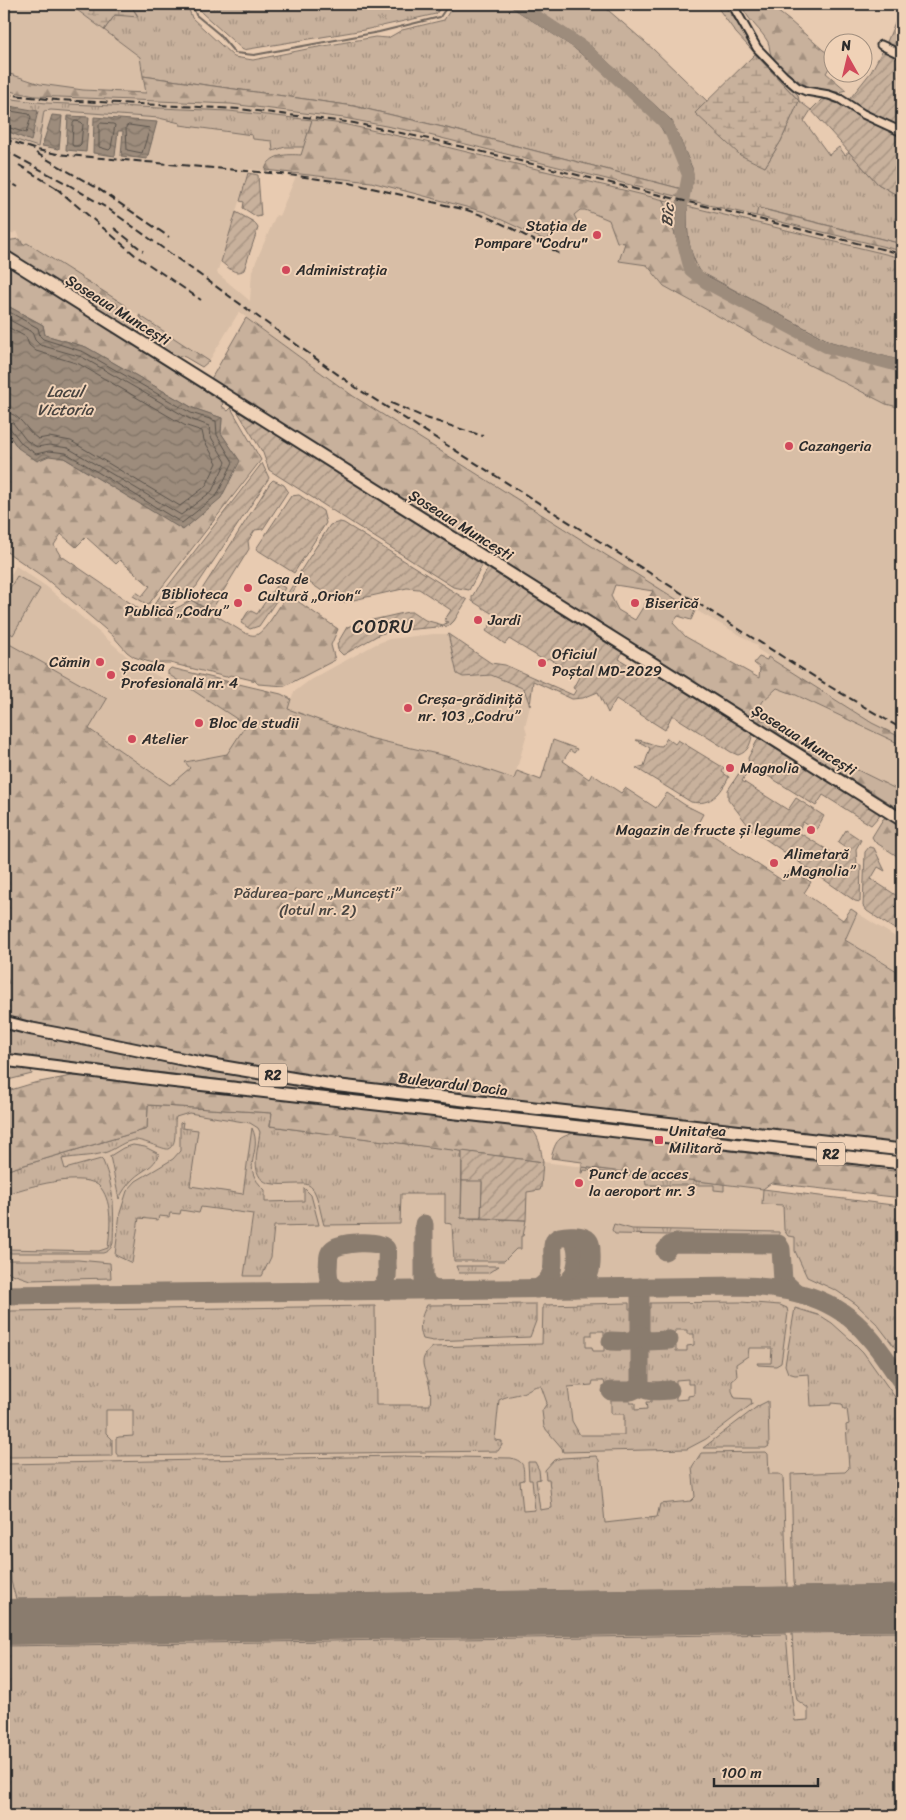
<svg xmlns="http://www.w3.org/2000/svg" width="906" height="1820" font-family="Sriracha,sans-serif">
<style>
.built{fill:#d8bea6;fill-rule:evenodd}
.grass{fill:url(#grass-tufts);stroke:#7a6e64}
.forest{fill:url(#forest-firs);stroke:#7a6e64;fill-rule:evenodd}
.wetland{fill:url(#wetland-marsh);stroke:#7a6e64}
.garden{fill:url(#garden-furrows);stroke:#7a6e64}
.pitch{fill:#c8b19c;stroke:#7a6e64}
.water{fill:url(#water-waves);stroke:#6f655c}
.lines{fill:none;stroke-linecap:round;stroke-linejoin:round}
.shore{stroke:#59524b;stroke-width:1}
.stream{stroke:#6f655c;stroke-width:2}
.river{stroke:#9d8c7c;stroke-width:12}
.taxiway{stroke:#8a7b6e;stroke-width:19}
.runway{stroke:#8a7b6e;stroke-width:46}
.street-casing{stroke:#2b2b2b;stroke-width:11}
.primary-casing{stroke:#2b2b2b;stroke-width:15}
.street{stroke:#f0d2b7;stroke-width:7}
.primary{stroke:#f0d2b7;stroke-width:11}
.rail{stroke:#2b2b2b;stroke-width:2;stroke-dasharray:8 4;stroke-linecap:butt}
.poi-dot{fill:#d1495b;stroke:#f0d2b7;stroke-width:2}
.labels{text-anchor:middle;stroke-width:4;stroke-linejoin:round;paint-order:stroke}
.shield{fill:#f0d2b7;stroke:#665d55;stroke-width:1}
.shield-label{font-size:14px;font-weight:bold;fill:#2b2b2b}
.poi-label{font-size:15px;fill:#2b2b2b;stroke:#f0d2b7;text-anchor:start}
.street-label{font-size:15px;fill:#2b2b2b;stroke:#f0d2b7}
.park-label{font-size:15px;fill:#4a4642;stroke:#f0d2b7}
.water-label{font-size:16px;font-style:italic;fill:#48433f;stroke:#f0d2b7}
.quarter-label{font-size:18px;letter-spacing:1px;fill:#2b2b2b;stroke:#f0d2b7}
</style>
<defs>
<pattern id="grass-tufts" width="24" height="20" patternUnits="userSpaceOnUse" patternTransform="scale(1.25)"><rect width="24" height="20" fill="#c8b19c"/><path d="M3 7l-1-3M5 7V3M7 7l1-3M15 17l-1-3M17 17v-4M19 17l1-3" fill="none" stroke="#a3907f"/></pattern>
<pattern id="forest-firs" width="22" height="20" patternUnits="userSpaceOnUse" patternTransform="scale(1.25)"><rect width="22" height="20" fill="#c8b19c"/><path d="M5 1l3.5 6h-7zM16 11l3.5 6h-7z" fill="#a3907f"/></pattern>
<pattern id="wetland-marsh" width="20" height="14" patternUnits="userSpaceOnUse" patternTransform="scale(1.25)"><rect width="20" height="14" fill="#c8b19c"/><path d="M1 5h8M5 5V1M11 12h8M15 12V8" fill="none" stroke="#a3907f"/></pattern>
<pattern id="garden-furrows" width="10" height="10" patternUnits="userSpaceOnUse" patternTransform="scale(1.25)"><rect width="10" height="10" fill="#c8b19c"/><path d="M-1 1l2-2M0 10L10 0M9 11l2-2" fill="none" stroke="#a3907f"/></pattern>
<pattern id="water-waves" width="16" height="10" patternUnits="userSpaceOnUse" patternTransform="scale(1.25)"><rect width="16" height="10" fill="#9d8c7c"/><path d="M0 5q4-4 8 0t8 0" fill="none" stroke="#807366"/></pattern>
</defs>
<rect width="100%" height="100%" fill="#e8cbb1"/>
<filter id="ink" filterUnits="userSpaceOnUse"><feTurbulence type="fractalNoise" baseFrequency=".02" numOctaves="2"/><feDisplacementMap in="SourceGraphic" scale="10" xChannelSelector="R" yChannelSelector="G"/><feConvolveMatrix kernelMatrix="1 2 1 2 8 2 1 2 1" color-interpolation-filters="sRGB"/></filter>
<g filter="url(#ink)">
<g class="built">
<path d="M4,4H69L140,57L144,76L354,106L758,208L902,216V309L664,286L772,346L886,404L902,408V738L872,723L768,657V656L757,649L758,646L747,639L667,594L353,396L239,312L209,361L27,243L23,245L17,231L11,234L4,233ZM249,169L297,174L279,216L276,215L252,271L250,301L217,273Z"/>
<path d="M16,566L47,587L130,659L164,680L168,674L246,724L227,754L186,761L190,768L170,785L89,729L107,699L4,641V586Z"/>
<path d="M434,634H448L457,674L463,677L491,675L524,689L530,706L525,726L527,733L514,779L450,757L369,738L287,709L294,692L310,680L376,644L389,639Z"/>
<path d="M777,688L796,695L902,745V792L813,748L755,715L763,701Z"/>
<path d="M857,913L902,941V974L844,940Z"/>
<path d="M148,1105L271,1126L543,1162L902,1206V1816H4V1171L147,1129Z"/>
</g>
<g class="grass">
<path d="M130,4H187L192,18L234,57L253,60L307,49L375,37L388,38L402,30L444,20L454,4H507L573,47L651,113L668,138L684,177L682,189L455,130L354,106L143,76L140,57L104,30L115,15L138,16Z"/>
<path d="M197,4H443L436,14L364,30L243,50L202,13Z"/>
<path d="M527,4H601L653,49L708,102L696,113L765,167L781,141L799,101L736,33L715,4H723L770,66L798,95L799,101L811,110L804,121L829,155L839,147L845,155L849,152L878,184L902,198V244L759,208L756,216L688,200L693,179L692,168L672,121L587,43Z"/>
<path d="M4,98L46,103L229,111L312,120L304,147H285L273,151L272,141L253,139L252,135L180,125V123L159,118L51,110L44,111L38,147L4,136Z"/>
<path d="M687,206L902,258V361L831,342L701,272C687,252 687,229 687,206Z"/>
<path d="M4,1026L539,1113L540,1115L536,1117L4,1054Z"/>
<path d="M4,1066L31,1070L32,1074L4,1081Z"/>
<path d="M148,1105L272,1113L270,1126L462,1151L461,1218L526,1220L523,1236H521V1249H516L504,1261H454L452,1224L445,1223V1194H401L400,1224L324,1225C321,1216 318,1194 312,1188C308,1183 303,1184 298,1184C290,1184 282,1185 274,1184C247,1182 258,1150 260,1132L258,1128L250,1123L189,1113L176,1117C173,1126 179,1144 168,1149C165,1150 143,1140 135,1140C124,1141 117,1148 107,1152C91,1157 77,1156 62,1159L65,1169L101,1159L103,1161C115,1190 114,1212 113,1243C111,1249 109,1251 103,1253H4V1249L99,1251L108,1248C110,1229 113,1204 101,1188C87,1169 23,1188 4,1195V1171L147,1129Z"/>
<path d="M549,1115L902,1154V1159L549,1118Z"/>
<path d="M183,1122L182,1128L198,1130L190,1186L243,1194L252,1128C264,1153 238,1166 265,1190V1202L304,1201V1188L311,1195L319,1225L274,1226L271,1257L262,1276H244L253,1214L201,1207L199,1213L181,1210L180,1214L170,1213L169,1217L159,1216L158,1220L139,1218L132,1263L115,1255L120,1213L127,1191L136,1181L173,1159L180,1151V1123Z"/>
<path d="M133,1145L145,1147L159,1154C154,1168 143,1169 133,1179C127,1185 122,1192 119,1199L110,1156L123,1148Z"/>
<path d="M582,1167L724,1184V1191L714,1190V1185H646L645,1177L584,1170L583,1173H581Z"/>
<path d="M763,1189L901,1206L899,1268L902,1269V1354H900L877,1324L856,1304L837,1291L807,1277L795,1251V1237L788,1236L784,1230L783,1205L762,1204Z"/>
<path d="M614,1224L632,1229L779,1232V1235L777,1237L615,1234L612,1230Z"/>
<path d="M4,1260H78L110,1263L111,1278L30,1280L4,1271Z"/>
<path d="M456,1266H499L488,1273H459Z"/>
<path d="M741,1302L780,1305L787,1308L788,1313L781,1363L776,1366L758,1365L757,1363H771L772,1348H749L748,1356L736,1364L737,1377L732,1381V1391L735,1398L751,1399L752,1404L706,1439L687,1449L563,1452L562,1448L544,1427L542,1411L547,1403L541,1386C533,1385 527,1392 519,1394C512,1396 506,1396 499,1400L495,1440L502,1441V1445L498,1451L118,1456L116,1453V1438L119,1437L133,1436V1410H106V1433L112,1439V1456L7,1457L4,1316L11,1311L375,1306L376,1405H430C431,1399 431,1390 429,1384C425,1367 416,1360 433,1347L542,1344L543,1305L629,1303V1309H633V1315H635L636,1329H633L634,1334L630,1335V1337H610V1335H604V1331H592V1335H586V1347H592L593,1351H604V1347H611V1345L630,1344V1347H634L637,1378H634V1384L630,1385V1386L611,1387L610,1385H605L604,1381H593L592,1385L568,1387L572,1421L580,1435H624V1414H611V1395L630,1394V1403H635V1410L647,1409L646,1402H651V1394H670V1396H676V1400L688,1399V1396L694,1395V1384H688V1379L676,1380V1384H670L669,1386L650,1387V1385H646V1378H644L643,1353L646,1352V1346H650V1344H669V1346H676V1351H687V1346L694,1345V1334H687V1330H675V1334H670L669,1336L650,1337V1334H646L643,1315H646V1309L650,1308V1303Z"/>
<path d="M536,1304V1321L530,1337L433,1341L423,1339C418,1327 421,1316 427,1305Z"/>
<path d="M795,1308L821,1316L832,1323L851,1340L863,1352L902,1407V1585L795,1587L794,1582L791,1474L845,1472L849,1468L846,1425L849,1424L847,1409H844L842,1404L831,1403V1405L811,1406L809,1374L795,1375L788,1373L785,1365Z"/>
<path d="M768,1401L769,1446L766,1448H703L758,1406Z"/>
<path d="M766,1452L768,1454L769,1474H779L783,1476L787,1587L16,1599L11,1581L7,1464L396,1456L511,1458C526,1462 523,1467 524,1480L520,1481L523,1511L535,1510L532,1480H529L528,1462H535L539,1470L540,1479L536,1480L540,1510L552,1508L549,1479H546L545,1470L554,1460L562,1458L596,1456L599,1460L605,1523L657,1517L660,1504L691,1501L695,1497L692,1467L701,1453Z"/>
<path d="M902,1632V1816H4V1646L786,1634L792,1701L795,1721L808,1720V1708L797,1700L795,1688L792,1633Z"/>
</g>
<g class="forest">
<path d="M752,4H768L790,21L823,50L833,56V62L826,73L846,90C823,98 798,83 783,68C779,65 774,61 772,57C769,52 770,46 768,42C761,30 750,22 744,10Z"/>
<path d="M4,72L40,84L83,90L146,93L143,76L354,106L455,130L682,189L679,197L417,132L344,118L231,104L35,96L4,90Z"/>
<path d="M312,120L343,124L426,142L664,200L687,272L700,283L822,349L902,370V408L886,404L772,346L664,286L647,265L619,261L625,243L617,242L609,220L585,210H580L574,215L579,225L576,230L557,222L547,241L485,212L371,182L265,170C269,154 287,154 301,155Z"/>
<path d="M758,208L902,244V251L756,216Z"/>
<path d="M20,239L23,245L27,243L125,305L142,330L139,333L4,250V241Z"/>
<path d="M4,261L211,392L223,403L222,406L228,411L231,408L261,460L148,605L133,596L136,592L142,596L150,586L120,560L116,564L86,537L76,547L61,534L54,545L60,555L145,613C164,616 176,609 191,600L243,632C248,634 253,637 258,634C269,627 288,592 296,580L299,582L290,596L338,629L331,645L335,660L285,686L258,684L256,681L231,675L226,677L170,663H152L134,657L127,652L112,635L45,578L4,550V428L18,448L64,458L183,529L239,461L221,433L222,418L193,408L86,347L45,335L43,325L4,304Z"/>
<path d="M139,315L209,361L202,367L185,357L172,354L148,337L146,326Z"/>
<path d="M246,318L353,396L695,611L691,620L678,616L673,623L686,637L759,678L760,668L754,663L759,657L767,660L768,657L872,723L902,738V745L796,695L777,688L763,701L756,714L813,748L902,792V811L211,379ZM615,585L653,591L635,620L618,610L611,596Z"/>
<path d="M4,641L107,699L89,729L170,785L190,768L185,762L227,754L246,725L168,674V671L171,668L281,694L291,699L288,709L369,738L450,757L514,779L517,771L541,780L553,740L577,749L574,753L570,750L563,761L589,779L592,774L621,793L625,788L656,808L667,793L685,805L703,814L697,825L783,881L791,870L811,882L804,893L843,920L851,909L857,913L845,940L902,974V1144L310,1076C207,1060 105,1040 4,1015Z"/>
<path d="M887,817L902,827V859L875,842L872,837L883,819Z"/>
<path d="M72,1076H85L354,1107L525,1125C540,1132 540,1147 543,1162L270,1126L272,1113L148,1105L147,1129L4,1171V1092L34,1083Z"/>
<path d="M576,1132L902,1172V1198L771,1183L763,1189L582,1167V1162L551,1158C556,1139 558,1138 576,1132Z"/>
</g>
<g class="wetland">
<path d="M69,4H130L138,17L115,15L104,30Z"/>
<path d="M507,4H527L587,43L672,121L692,168L693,179L688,200L679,197L684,177L668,138L651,113L573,47Z"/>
<path d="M755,54L799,101L781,141L765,167L740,155L695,113Z"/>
<path d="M664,200L687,206C687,229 687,252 701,273L831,342L902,361V370L822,349L700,283L687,272Z"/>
</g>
<g class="garden">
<path d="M902,5V198L878,184L811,110L823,98L844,106L871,72L887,42Z"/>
<path d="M248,173L258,175L261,216L257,217L243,208L244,202L240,201Z"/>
<path d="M236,212L254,222L258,228L244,270C235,276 228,267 221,262Z"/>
<path d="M236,409L482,560L483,564L469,590L453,587L269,470L263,453Z"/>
<path d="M262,463L269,478L196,587L169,606L160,608L152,607Z"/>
<path d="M273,480L284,485L288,491L263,529L255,530L248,541L249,549L211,611L191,600L199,594L270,483Z"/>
<path d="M299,495L323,511L326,523L294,573L256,549L291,496Z"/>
<path d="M340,522L344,523L467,600L454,621L449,626L392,631L380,634L343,655L338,650L337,644L347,627L359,623L408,612H413L425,620L443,625L448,622L444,621L451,610L419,589L407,588L340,603L298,575L330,525Z"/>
<path d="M493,567L614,645L622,653L619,659L636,669L639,663H644L753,732C751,742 749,752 738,755L731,752L672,715L665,730L616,699L608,713L598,692L583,698L572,699L533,681L530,706L524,689L520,687L491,675L463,677L457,674L448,634L491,663L505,665L573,695L576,690L573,688L579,677L548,658L545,661L509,639L505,644L486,631L496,616L472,601V597L488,568Z"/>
<path d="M278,583L285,588L259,626L250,629L241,623L249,610L257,614Z"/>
<path d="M759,737L876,809L879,812V816L871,825L823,795L816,806L749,764L748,758Z"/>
<path d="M667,738L675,744L678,740L724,768L722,772L729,777C721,793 711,806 691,802L636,768L644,766L650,748L636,740C645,740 653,746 662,746Z"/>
<path d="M743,767L749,769L742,781L788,810L796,798L824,816L816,830L803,822L798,832L844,860L850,851L838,843L846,830L861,840L856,849L857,865H861L860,902L855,901L751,829L728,799V790Z"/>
<path d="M869,847L874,848L885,871L878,867L871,879L902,899V934L867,911L863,906L865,852Z"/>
<path d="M462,1151L543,1162L541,1187L540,1190L527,1192L526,1220L481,1218L482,1182L462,1181Z"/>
</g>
<g class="pitch">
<path d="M17,576L40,589L13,635L4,629V598Z"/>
<path d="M462,1181H482L481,1218H461Z"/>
</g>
<g class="water">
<path d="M4,105L38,111L31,141L4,130Z"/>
<path d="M52,115L62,116L59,149L42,146Z"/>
<path d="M68,116L89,117L86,152L66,150Z"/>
<path d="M94,117L157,122L147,159L121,156L123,131H118L115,156L93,153Z"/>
<path d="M4,304L43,325L45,335L86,347L193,408L222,418L221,433L240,461L221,498L183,530L64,458L49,456L37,461L18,448L4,428Z"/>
</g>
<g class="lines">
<g class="shore">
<path d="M4,110L29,114L31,117L26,133L4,126"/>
<path d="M75,121L81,122L83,124L81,144L79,146H73L72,144L73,124Z"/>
<path d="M101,123L113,124L115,125L111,148L109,150L99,147V125Z"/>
<path d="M129,125L150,128L142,153L127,150L126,127Z"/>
<path d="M4,309L38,328L40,336L43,339L84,352L191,413L216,421L217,435L233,462L217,495L182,523L66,453L49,451L36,454L22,444L9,427L4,426"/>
<path d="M4,317L32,332L35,340L40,345L82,357L188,418L209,426L211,437L226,462L212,491L181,515L68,448L49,445L37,447L26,440L13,423L4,420"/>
<path d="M4,325L26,337L29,345L36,351L79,364L184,425L202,431L204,440L217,463L206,486L180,506L71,441L49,437L38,439C25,430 21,413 4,412"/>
</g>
<path class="stream" d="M192,4L196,15L219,34L235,53L254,55L379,32L440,17L449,4"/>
<path class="river" d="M518,4L582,46L668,126L688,175L681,211V235L690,270L706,283L826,347L902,367"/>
<g class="taxiway">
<path d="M424,1224V1278L427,1285L435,1290"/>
<path d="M665,1251L670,1245L675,1243L778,1244L781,1249L783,1281L794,1291"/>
<path d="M640,1287V1385C646,1394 660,1390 670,1390"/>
<path d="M557,1288C577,1282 580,1260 575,1242L568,1237H564"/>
<path d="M537,1289C567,1272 542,1243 560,1237C567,1235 581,1235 587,1239C591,1242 591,1248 591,1253C592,1270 590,1281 574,1288"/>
<path d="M339,1291C329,1284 328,1279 328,1268C329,1262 327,1255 332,1250C339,1242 380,1239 386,1249C388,1253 387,1260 387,1264C388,1277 388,1283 377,1290"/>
<path d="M4,1295L741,1286C789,1287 836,1297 868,1336C881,1350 891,1367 902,1382"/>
<path d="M640,1335L647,1341L669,1340"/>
<path d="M611,1341C621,1341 634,1344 640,1334"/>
<path d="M611,1391H631L640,1387V1385"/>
</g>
<path class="runway" d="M4,1622L902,1608"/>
<g class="street-casing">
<g id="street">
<path d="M732,4L757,48L784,76L797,87L806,91L829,95L840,99L863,114L902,132"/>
<path d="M881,45L902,55"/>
</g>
</g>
<g class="primary-casing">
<g id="primary">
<path d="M4,256L902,820"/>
<path d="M4,1022L32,1029L75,1037L201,1063L332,1085L902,1150"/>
<path d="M4,1060L170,1081L902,1163"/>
</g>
</g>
<use href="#street" class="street"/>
<use href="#primary" class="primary"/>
<g class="rail">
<path d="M4,94L57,100L240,109L354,123L438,141L902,254"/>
<path d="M4,139L37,150L57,154L281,174L350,183L467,210L487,217L509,227L562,255"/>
<path d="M4,150L69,185L110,210L358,389L829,686L902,729"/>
<path d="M36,153L97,188L169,237"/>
<path d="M19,165L61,191"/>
<path d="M4,179L18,187"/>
<path d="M56,188L135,255L201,300"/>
<path d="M114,228L143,251"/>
<path d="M391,403L426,418L483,436"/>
</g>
</g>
</g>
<g class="poi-dot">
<circle cx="597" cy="235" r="5"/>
<circle cx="286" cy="270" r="5"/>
<circle cx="789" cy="446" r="5"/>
<circle cx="248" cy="588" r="5"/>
<circle cx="238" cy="603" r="5"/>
<circle cx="635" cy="603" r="5"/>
<circle cx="478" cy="620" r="5"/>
<circle cx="100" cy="662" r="5"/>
<circle cx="542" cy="663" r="5"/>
<circle cx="111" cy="675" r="5"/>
<circle cx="408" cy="708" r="5"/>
<circle cx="199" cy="723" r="5"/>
<circle cx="132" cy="739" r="5"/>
<circle cx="730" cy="768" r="5"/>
<circle cx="811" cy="830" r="5"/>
<circle cx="774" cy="863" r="5"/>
<rect x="654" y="1135" width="10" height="10" rx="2.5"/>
<circle cx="579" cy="1183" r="5"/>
</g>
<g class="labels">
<g class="shield">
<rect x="259" y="1063.5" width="28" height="23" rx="4"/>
<rect x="817" y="1142.5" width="28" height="23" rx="4"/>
</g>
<g class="shield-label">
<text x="273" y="1080">R2</text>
<text x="831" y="1159">R2</text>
</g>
<g class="poi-label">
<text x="587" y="231" text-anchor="end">Stația de<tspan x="587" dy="17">Pompare "Codru"</tspan></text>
<text x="296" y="275">Administrația</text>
<text x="799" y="451">Cazangeria</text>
<text x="258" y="584">Casa de<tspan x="258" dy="17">Cultură „Orion“</tspan></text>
<text x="228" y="599" text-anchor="end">Biblioteca<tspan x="228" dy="17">Publică „Codru”</tspan></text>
<text x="645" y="608">Biserică</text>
<text x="488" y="625">Jardi</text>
<text x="552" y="659">Oficiul<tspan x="552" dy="17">Poștal MD-2029</tspan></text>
<text x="90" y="667" text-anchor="end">Cămin</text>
<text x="121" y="671">Școala<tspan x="121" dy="17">Profesională nr. 4</tspan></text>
<text x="418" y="704">Creșa-grădiniță<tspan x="418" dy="17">nr. 103 „Codru”</tspan></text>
<text x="209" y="728">Bloc de studii</text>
<text x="142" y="744">Atelier</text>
<text x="740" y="773">Magnolia</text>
<text x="801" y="835" text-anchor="end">Magazin de fructe și legume</text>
<text x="784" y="859">Alimetară<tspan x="784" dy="17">„Magnolia”</tspan></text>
<text x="669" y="1136">Unitatea<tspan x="669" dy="17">Militară</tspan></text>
<text x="589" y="1179">Punct de acces<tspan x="589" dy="17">la aeroport nr. 3</tspan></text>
</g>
<g class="street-label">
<text transform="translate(118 310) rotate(32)" y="5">Șoseaua Muncești</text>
<text transform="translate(461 525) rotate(32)" y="5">Șoseaua Muncești</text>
<text transform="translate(804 740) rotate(32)" y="5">Șoseaua Muncești</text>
<text transform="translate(453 1084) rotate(7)" y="5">Bulevardul Dacia</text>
</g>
<g class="park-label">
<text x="317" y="898">Pădurea-parc „Muncești”<tspan x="317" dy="17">(lotul nr. 2)</tspan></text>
</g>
<g class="water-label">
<text transform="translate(667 215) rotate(-84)" y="6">Bîc</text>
<text x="65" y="397">Lacul<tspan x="65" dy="18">Victoria</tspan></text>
</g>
<g class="quarter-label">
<text x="383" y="633">CODRU</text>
</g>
</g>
<rect width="906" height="1820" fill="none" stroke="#f0d2b7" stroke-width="20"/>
<rect x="10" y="10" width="886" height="1800" fill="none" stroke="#2b2b2b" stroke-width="2" filter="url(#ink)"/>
<g transform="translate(848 58) rotate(352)"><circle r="24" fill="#f0d2b7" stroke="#a18f7f"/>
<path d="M0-4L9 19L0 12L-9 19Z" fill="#d1495b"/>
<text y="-8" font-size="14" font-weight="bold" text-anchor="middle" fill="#2b2b2b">N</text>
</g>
<path d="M714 1778v8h104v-8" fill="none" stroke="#2b2b2b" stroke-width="2.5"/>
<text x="721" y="1778" font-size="15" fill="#2b2b2b" stroke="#f0d2b7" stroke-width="4" paint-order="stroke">100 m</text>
</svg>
